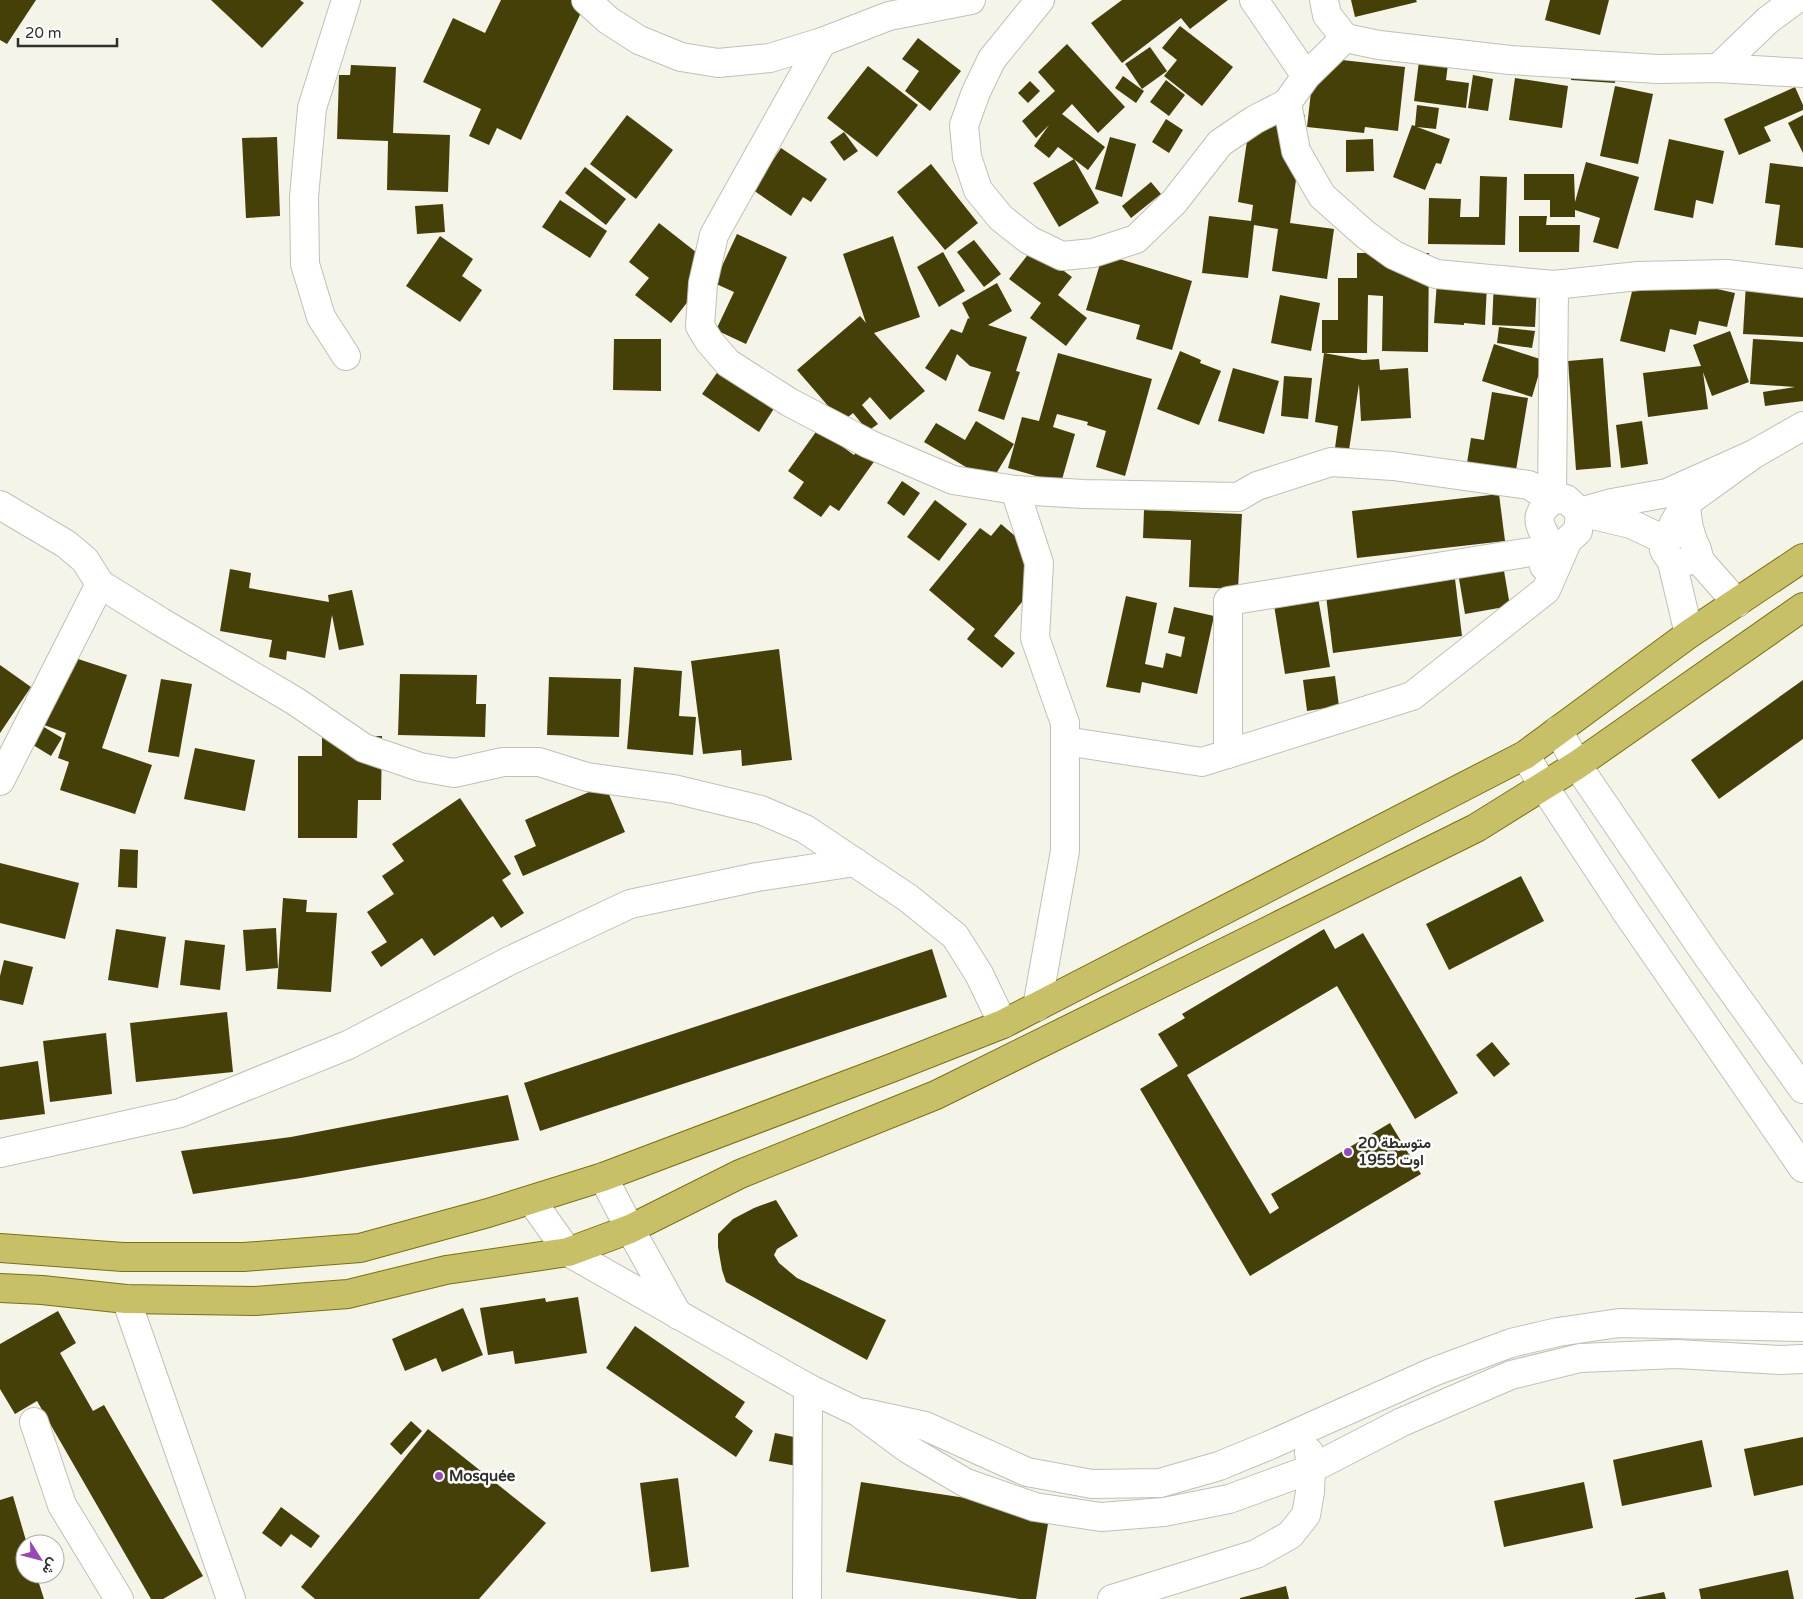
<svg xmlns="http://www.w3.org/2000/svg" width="1803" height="1599" font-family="'Varela Round',Vazirmatn,sans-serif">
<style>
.building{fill:#444008}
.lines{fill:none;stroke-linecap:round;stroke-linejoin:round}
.minor-casing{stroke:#c0c0b6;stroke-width:30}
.major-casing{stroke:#797210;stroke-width:30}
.minor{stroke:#fff;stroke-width:28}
.major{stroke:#c7c067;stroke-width:28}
.poi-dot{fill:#9849b9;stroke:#fff;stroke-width:2}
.labels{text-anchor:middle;stroke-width:5;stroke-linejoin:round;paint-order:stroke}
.poi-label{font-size:15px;font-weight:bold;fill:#2f2f2b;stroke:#fff;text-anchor:start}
</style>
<rect width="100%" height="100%" fill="#f4f4e9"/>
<g class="building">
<path d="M0,0H36L7,44L0,40Z"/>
<path d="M211,0H300L304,3L262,48Z"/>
<path d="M501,0H587L521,140L497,128L489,145L469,136L481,109L423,82L453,18L485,33Z"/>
<path d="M1122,0H1228L1190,29L1181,18L1122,63L1091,23Z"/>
<path d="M1351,0H1416L1417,2L1355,17Z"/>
<path d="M1550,0H1609L1600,35L1545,20Z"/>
<path d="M1180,26L1233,67L1202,106L1164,76L1177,60L1162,48Z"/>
<path d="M918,38L961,71L930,111L905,91L919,71L902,59Z"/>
<path d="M1067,44L1125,107L1098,133L1072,104L1062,114L1105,147L1088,170L1058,147L1049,158L1034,146L1049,125L1036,138L1022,121L1055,91L1038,72Z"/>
<path d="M1150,47L1167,71L1142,89L1125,64Z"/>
<path d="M1315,57L1405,67L1398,131L1365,127L1364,133L1307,127Z"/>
<path d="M1419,61L1448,64L1446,80L1469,83L1466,108L1414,101Z"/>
<path d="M1573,61L1616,65L1615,83L1571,80Z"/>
<path d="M351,65L396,67L393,133L450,135L448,192L387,190L388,141L337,139L339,75H350Z"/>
<path d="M868,66L918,105L877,157L827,118Z"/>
<path d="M1473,75L1493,79L1488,111L1468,108Z"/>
<path d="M1123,76L1144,91L1136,103L1115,88Z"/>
<path d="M1515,78L1568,86L1562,128L1509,120Z"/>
<path d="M1166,80L1185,95L1169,116L1150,102Z"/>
<path d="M1030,81L1040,91L1028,103L1018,93Z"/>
<path d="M1615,86L1653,94L1638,164L1600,156Z"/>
<path d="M1795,87L1803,105V110L1764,127L1771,141L1739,155L1724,119Z"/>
<path d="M1417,105L1439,108L1436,129L1417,127L1450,139L1441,164L1436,163L1425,190L1393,177L1412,125L1415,126Z"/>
<path d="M1252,107L1305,115L1290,223L1334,229L1327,279L1272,271L1278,229L1254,225L1248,278L1202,273L1209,216L1251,221L1253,205L1238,202Z"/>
<path d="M627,115L673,150L636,199L590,164Z"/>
<path d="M1803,115V153L1788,123Z"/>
<path d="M1166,119L1183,130L1169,153L1152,142Z"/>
<path d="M844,132L858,151L844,161L830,142Z"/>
<path d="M277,137L280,216L246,218L242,138Z"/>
<path d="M1110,137L1136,144L1122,197L1095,189Z"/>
<path d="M1373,139L1374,171L1346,172V140Z"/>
<path d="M1669,139L1724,151L1713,204L1696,200L1693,218L1654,210Z"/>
<path d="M781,148L827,179L811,202L803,197L791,216L753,190Z"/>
<path d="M1074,159L1099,203L1059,227L1033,183Z"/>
<path d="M1586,162L1639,177L1618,249L1593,242L1600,218L1575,210V217H1550V200H1524V174H1574L1575,202Z"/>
<path d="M1770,163L1803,167V248L1775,245L1780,205L1765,203Z"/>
<path d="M931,164L978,223L945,250L897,192Z"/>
<path d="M585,167L626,199L606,225L565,193Z"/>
<path d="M1480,176L1507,177L1505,245L1428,244L1429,198L1461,199L1460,217H1479Z"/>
<path d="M1151,182L1161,194L1131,218L1122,206Z"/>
<path d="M560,200L607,231L590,258L542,227Z"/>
<path d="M443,204L445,232L417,234L415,206Z"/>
<path d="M1519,216H1547L1546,225H1580L1579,252H1519Z"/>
<path d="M659,223L715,267L671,323L635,295L649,278L629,262Z"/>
<path d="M737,234L787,257L746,344L716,330L734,292L714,283Z"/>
<path d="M440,236L473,259L462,276L482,290L460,322L406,286Z"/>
<path d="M893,236L920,317L874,333L925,391L890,420L870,397L862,405L878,424L868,431L853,413L842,422L797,370L860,316L866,323L843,254Z"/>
<path d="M974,240L1001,274L984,287L957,252Z"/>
<path d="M1033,248L1072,277L1058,295L1087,318L1066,346L1030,318L1041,303L1009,279Z"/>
<path d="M943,252L965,291L939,307L917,267Z"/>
<path d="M1357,253H1429L1428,352L1382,351L1383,296L1368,295L1367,353H1322V320H1338V278H1357Z"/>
<path d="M1103,254L1192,281L1172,350L1136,339L1140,325L1086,310Z"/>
<path d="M1637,271L1735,293L1727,327L1699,321L1696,335L1670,329L1665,352L1620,341Z"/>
<path d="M1437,281L1487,285L1485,325L1464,323V325L1434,323Z"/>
<path d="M1494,281L1537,283L1535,327L1492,325Z"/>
<path d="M997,283L1012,311L988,325L1027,337L1016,371L1020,372L1004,420L978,411L991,372L970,366L957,354L946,381L925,368L951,329L962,333L968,318L970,319L962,303Z"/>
<path d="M1746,283L1803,286V337L1743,334Z"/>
<path d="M1280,295L1320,303L1311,351L1271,343Z"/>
<path d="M1499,327L1535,331L1532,348L1497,343Z"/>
<path d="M1730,331L1749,382L1712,396L1703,372L1708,409L1648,417L1643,373L1701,366L1693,345Z"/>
<path d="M614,339H661V391L613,390Z"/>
<path d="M1753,339L1803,342V401L1765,406L1763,392L1795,387L1750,384Z"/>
<path d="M1494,344L1543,360L1532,397L1482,381Z"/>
<path d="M1180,351L1201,360L1200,363L1221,371L1199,425L1157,409Z"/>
<path d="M1058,353L1152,379L1125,476L1096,467L1106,431L1087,425L1088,422L1057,414L1053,427L1075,434L1061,483L1008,468L1022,417L1039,421Z"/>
<path d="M1324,353L1363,360L1379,359L1380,370L1408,368L1411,418L1361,421L1359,384L1349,450L1335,448L1338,426L1315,422Z"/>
<path d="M1603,358L1611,467L1576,470L1568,361Z"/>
<path d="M1233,368L1279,381L1264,434L1218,421Z"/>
<path d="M719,370L775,407L759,432L702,394Z"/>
<path d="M1284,376L1312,378L1308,419L1281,416Z"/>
<path d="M1492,392L1528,398L1516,470L1467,463L1471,438L1484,440Z"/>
<path d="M976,421L1014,444L991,482L924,442L936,423L965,440Z"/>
<path d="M1642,421L1648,464L1621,468L1616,425Z"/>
<path d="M818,429L854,455L861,444L878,456L839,511L830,505L821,517L793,498L804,482L788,471Z"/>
<path d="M902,481L920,493L904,516L887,503Z"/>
<path d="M1499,494L1505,541L1357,558L1352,511Z"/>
<path d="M935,500L967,524L939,561L907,537Z"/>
<path d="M1144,510L1242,514L1238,589L1189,587L1191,540L1143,538Z"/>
<path d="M1001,524L1051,567L994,636L1015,653L1002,668L967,639L975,629L929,590L980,528L991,536Z"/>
<path d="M1503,565L1510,606L1465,614L1458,573Z"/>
<path d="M230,569L251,573L249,588L329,602L328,595L352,590L364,645L339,650L332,615L325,658L287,651L286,660L269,657L272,640L220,631Z"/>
<path d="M1455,579L1462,636L1333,653L1326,596Z"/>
<path d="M1126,596L1157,603L1145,664L1163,668L1166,653L1181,657L1185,637L1168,633L1174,607L1214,616L1197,694L1142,682L1140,693L1106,687Z"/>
<path d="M1318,597L1330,667L1285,674L1274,605Z"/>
<path d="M779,649L792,760L742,766L741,750L703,754L691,661Z"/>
<path d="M72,657L127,675L102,748L152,765L135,814L60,790L69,762L58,758L66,733L44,725L53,699L57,701Z"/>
<path d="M0,665L31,687L0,733Z"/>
<path d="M634,667L682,671L679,716L696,717L693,755L627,749Z"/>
<path d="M400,674L477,675L476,704H486L485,737L398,735Z"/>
<path d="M1335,676L1339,706L1307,711L1303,680Z"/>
<path d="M549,677L621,679L619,737L547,735Z"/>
<path d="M161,679L192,684L179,757L148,752Z"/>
<path d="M1803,680V739L1719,799L1691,760Z"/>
<path d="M44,727L62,738L51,756L33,745Z"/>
<path d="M322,736H382L381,800H358L357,838H298V756H322Z"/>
<path d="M195,748L255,760L245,811L184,799Z"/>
<path d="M605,785L625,832L523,876L514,856L536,846L525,820Z"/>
<path d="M460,798L511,874L502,880L524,913L501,928L493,916L434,956L422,938L381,967L371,952L387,942L367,912L394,894L382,876L404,861L392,844Z"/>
<path d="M120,849L138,850L137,888L118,887Z"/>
<path d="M0,863L79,883L65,939L0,923Z"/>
<path d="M1521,876L1544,921L1449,970L1426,924Z"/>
<path d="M283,898L307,900L306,912L337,913L331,992L277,989Z"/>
<path d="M276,928L278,968L246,971L243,930Z"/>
<path d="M116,929L166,937L158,988L108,980Z"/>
<path d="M1324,929L1335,949L1363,933L1458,1093L1415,1119L1337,986L1187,1075L1270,1214L1279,1208L1271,1194L1390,1123L1421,1174L1250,1276L1140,1089L1178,1066L1158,1034L1185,1018L1182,1014Z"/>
<path d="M185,940L225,945L220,990L180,985Z"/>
<path d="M932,949L947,997L540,1131L524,1083Z"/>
<path d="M4,960L33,967L23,1005L0,1000V976Z"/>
<path d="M227,1012L233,1072L136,1082L130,1023Z"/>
<path d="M106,1033L112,1094L50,1102L43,1041Z"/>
<path d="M1492,1042L1510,1064L1494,1077L1476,1055Z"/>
<path d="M38,1061L45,1114L0,1120V1067Z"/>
<path d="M508,1095L519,1140L301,1178L193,1194L181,1151L291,1137Z"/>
<path d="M776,1200L798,1236L777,1249L774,1255L779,1263L797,1278L886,1320L867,1360L726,1282L722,1270L718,1247V1234L733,1219L754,1208Z"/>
<path d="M578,1297L587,1353L515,1364L513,1351L488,1355L480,1308L545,1298L546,1302Z"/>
<path d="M463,1308L483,1355L442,1372L436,1358L405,1371L392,1339Z"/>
<path d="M58,1311L76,1343L60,1353L93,1411L104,1405L203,1576L163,1599H151L37,1401L15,1414L0,1389V1344Z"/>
<path d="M635,1326L745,1402L735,1417L753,1431L736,1457L606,1368Z"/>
<path d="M411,1421L422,1431L401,1455L390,1444Z"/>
<path d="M428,1429L546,1523L479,1599H315L301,1587Z"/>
<path d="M775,1433L803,1439L797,1466L769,1461Z"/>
<path d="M1803,1437V1485L1754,1496L1744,1449Z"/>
<path d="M1702,1440L1712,1487L1622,1506L1613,1460Z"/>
<path d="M678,1478L689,1567L651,1572L640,1483Z"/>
<path d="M861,1482L1050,1511L1036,1599H1019L846,1572Z"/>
<path d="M1584,1482L1593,1528L1504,1547L1494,1501Z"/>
<path d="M13,1496L27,1544H25V1574H36L44,1599H0V1500Z"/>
<path d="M281,1507L320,1536L311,1548L291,1534L281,1547L262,1533Z"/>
<path d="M1788,1570L1794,1599H1701L1699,1589Z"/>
<path d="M1286,1586L1289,1599H1240V1598Z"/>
<path d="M1664,1592L1666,1599H1635V1598Z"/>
</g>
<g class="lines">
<g class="minor-casing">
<g id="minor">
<path d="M586,0L608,20L639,40L681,57L718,63L770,58L822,42L889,16L971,0"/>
<path d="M1040,0L992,59L976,92L964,125L967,157L978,190L1001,218L1029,240L1062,256L1093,253L1136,239L1174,202L1220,143L1254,120L1287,103"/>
<path d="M1254,0L1306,76"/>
<path d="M1324,0L1327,15L1345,38L1379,45L1510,60L1658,69L1718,68L1803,73"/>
<path d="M1345,38L1306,76L1287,103L1296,151L1322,196L1366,235L1394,255L1436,274L1554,285L1638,276L1727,274L1803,283"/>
<path d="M822,42L714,235L703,283L700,326L709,341L728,363L789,402L869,444L953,480L1015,490L1084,494L1238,497L1257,486L1331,462L1393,466L1529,485L1552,500L1566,499L1580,512L1631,524L1667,541"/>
<path d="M1718,68L1768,20L1795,0"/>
<path d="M346,356L321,317L305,264L304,197L312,108L346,0"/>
<path d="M1015,490L1039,563L1035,638L1065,723V851L1037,1007"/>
<path d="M0,505L66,544L85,560L100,584L0,781"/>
<path d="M1678,532L1669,536L1664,550L1672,562C1685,564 1691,562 1697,550C1689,534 1687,521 1686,503"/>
<path d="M1669,536L1674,523L1686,503L1754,454L1803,426"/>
<path d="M1697,550L1700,561L1737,603"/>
<path d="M1672,562L1689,634"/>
<path d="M1544,566L1543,550L1546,537C1536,519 1537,514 1552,500L1554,285"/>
<path d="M100,584L161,622L295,701L364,748L420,767L454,773L503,762H539L587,777L674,789L761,810L805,829L908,898L955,936L979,974L1003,1024"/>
<path d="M1558,730L1577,765L1708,957L1803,1089"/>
<path d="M1065,741L1202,762L1412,696L1546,590L1568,540L1578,531L1580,512L1612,503L1667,493L1754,454"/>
<path d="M1228,754V601L1543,550"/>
<path d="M1525,755L1543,785L1627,913L1803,1168"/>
<path d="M0,1153L180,1113L348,1045L511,960L630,904L757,877L855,862"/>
<path d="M603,1177L630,1229L678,1315"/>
<path d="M531,1200L568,1252L808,1388L858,1412L908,1449L966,1483L1035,1507L1101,1517L1164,1512L1229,1499L1311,1469L1402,1422L1511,1375L1580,1358L1677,1354L1780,1360L1803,1359"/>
<path d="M126,1299L231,1599"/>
<path d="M865,1413L925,1426L1027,1472L1092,1484L1160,1483L1219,1466L1270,1445L1433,1372L1511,1343L1558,1332L1619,1323L1803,1327"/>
<path d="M34,1422L62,1505L119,1599"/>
<path d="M807,1599L808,1388"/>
<path d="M1112,1599L1256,1554L1290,1535L1306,1515L1310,1492L1311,1469L1309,1452"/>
</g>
</g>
<g class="major-casing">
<g id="major">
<path d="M0,1248L123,1257H244L360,1248L488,1213L603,1177L894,1067L1003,1024L1525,755L1689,634L1803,558"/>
<path d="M0,1288L42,1290L126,1299L255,1301L348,1294L446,1270L568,1252L630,1229L740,1174L936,1095L1476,828L1577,765L1803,607"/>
</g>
</g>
<use href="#minor" class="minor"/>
<use href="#major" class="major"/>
</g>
<g class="poi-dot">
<circle cx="1348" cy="1152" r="5"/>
<circle cx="439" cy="1476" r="5"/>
</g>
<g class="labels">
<g class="poi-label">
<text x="1358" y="1148">متوسطة 20<tspan x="1358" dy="17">اوت 1955</tspan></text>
<text x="449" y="1481">Mosquée</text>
</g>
</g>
<g transform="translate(40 1559) rotate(126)"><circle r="24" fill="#ffffff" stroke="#acacaa"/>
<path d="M0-4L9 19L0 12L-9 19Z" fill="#9849b9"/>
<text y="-8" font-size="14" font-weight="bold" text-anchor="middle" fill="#2f2f2b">ش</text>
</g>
<path d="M18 38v8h99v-8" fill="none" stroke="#2f2f2b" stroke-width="2.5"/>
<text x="25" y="38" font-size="15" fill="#2f2f2b" stroke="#ffffff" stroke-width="4" paint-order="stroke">20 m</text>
</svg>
